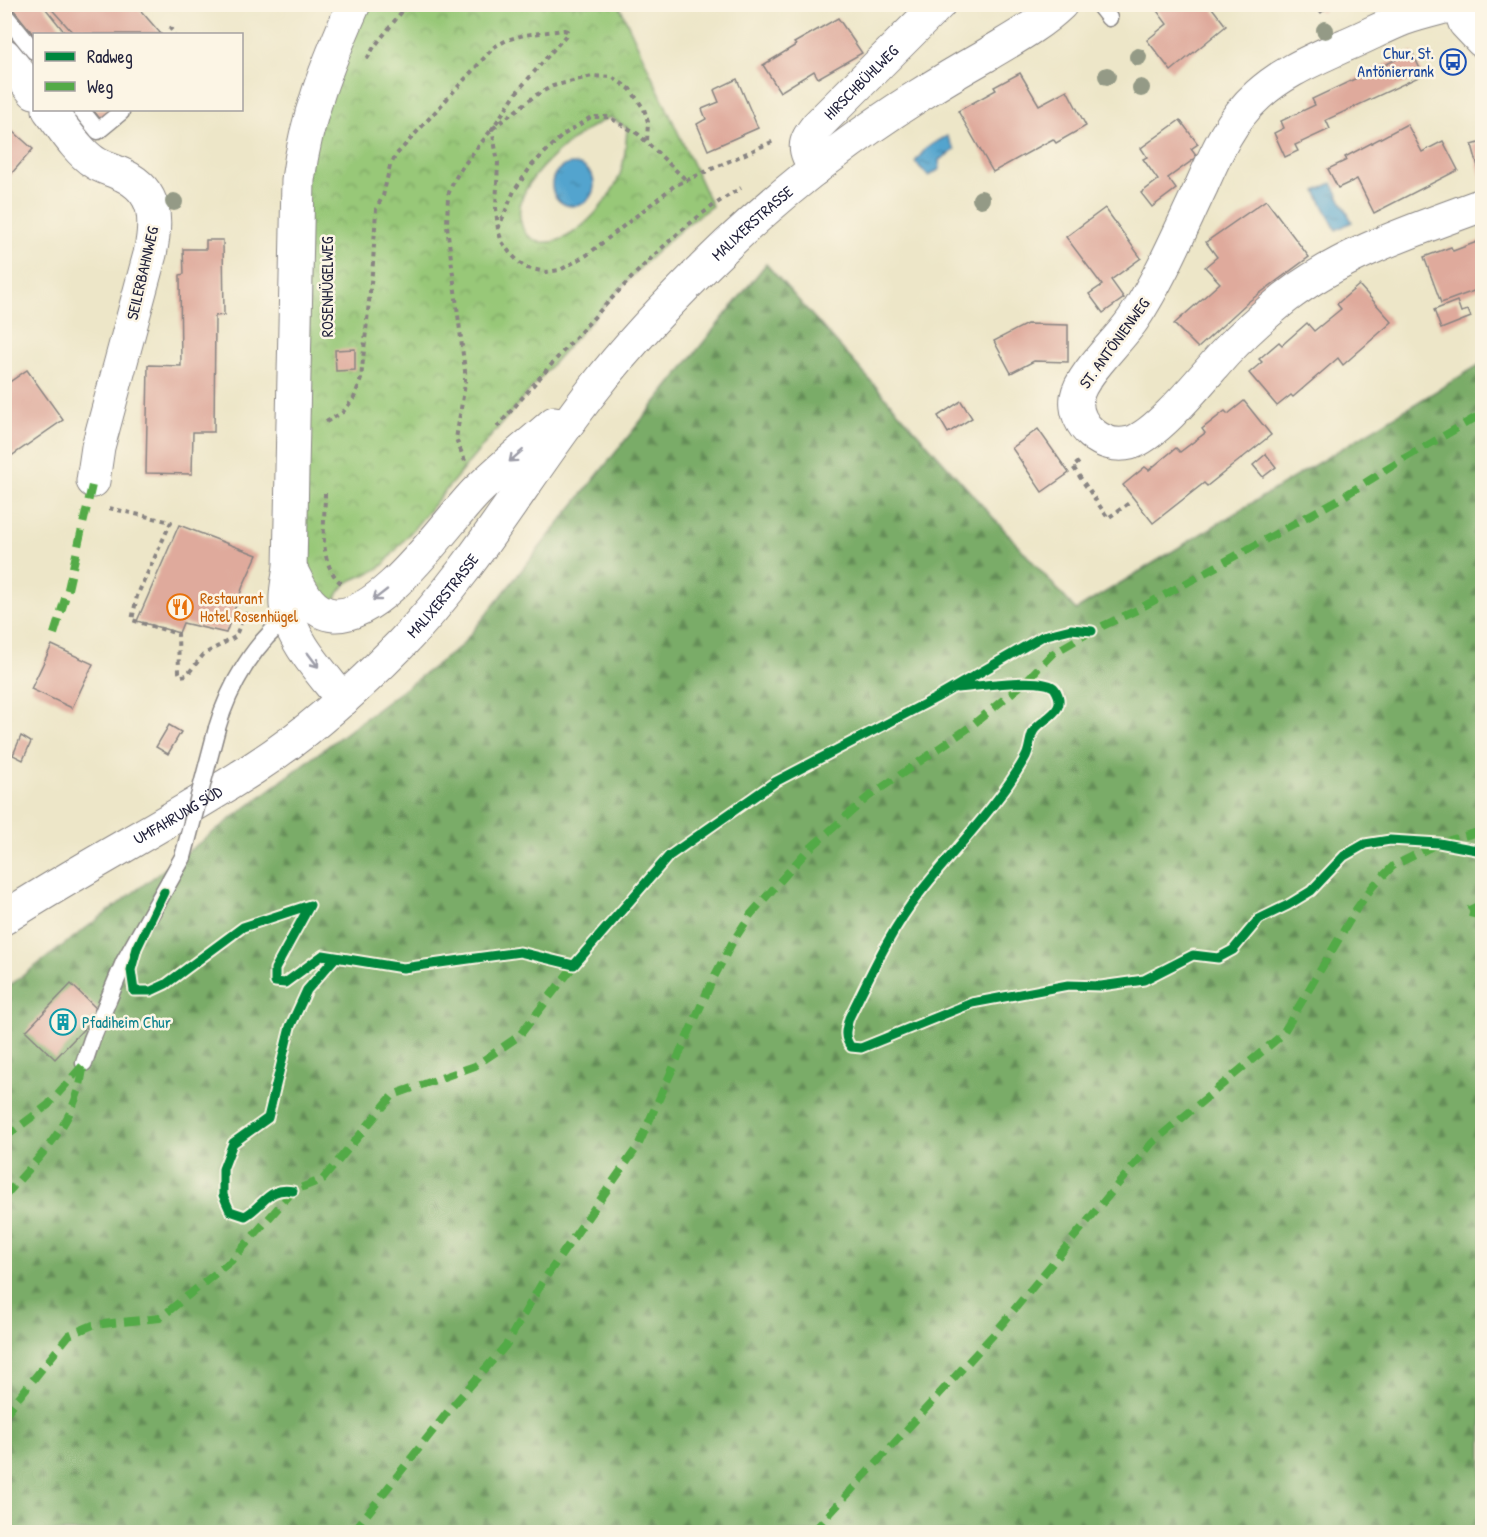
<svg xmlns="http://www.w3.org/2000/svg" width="1487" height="1537" font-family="'Patrick Hand',sans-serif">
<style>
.forest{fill:url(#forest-firs);stroke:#4e6752;stroke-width:1.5}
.park{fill:url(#park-crowns);stroke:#5d755a;stroke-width:1.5;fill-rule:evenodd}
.water{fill:url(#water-ripples);stroke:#3a6384;stroke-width:1.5}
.building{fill:#dfaa9c}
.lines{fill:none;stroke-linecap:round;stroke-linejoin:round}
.service-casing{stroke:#888482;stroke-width:19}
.minor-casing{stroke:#888482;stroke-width:35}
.primary-casing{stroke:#888482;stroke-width:35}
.path{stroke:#888482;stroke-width:4;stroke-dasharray:4.5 4.5;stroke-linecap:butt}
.service{stroke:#fff;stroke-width:16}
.minor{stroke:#fff;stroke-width:33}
.primary{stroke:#fff;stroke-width:33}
.service-bridge-casing{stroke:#888482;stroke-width:19;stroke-linecap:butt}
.service-bridge{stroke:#fff;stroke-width:16}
.quiet{stroke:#53aa46;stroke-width:8;stroke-dasharray:15 8;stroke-linecap:butt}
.cycleway-casing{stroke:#fcf5e5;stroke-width:13}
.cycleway{stroke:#00873e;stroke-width:9}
.tree{fill:#949a86}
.oneway{stroke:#9c9ca7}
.labels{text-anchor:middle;stroke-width:5;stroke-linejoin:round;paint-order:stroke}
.transit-label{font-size:16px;fill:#164399;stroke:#fcf5e5;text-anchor:end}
.street-label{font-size:16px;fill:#22223b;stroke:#fcf5e5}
.food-label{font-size:16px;fill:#c56008;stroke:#fcf5e5;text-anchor:start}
.culture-label{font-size:16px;fill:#0d838f;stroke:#fcf5e5;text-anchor:start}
</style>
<defs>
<pattern id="forest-firs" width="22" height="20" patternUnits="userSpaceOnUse" patternTransform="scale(1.5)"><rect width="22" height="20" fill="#7aac68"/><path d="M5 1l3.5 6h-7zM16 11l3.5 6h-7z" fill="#648c57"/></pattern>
<pattern id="park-crowns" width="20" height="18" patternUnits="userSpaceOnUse" patternTransform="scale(1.5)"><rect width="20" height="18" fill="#98c878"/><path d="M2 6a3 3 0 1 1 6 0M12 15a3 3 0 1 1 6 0" fill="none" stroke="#7ca264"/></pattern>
<pattern id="water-ripples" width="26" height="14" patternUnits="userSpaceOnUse" patternTransform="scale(1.5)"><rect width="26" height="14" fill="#53a4ce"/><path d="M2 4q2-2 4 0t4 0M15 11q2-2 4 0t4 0" fill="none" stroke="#4485a8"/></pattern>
</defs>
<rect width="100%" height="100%" fill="#fcf5e5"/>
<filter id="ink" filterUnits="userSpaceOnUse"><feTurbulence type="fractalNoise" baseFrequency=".0167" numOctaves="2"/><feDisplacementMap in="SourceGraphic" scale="12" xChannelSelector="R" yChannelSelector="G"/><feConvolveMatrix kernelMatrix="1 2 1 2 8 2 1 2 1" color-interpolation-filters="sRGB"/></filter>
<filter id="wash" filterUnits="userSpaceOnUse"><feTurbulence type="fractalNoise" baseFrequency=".008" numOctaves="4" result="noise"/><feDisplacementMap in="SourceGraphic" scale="24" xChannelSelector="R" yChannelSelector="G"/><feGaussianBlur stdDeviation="1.35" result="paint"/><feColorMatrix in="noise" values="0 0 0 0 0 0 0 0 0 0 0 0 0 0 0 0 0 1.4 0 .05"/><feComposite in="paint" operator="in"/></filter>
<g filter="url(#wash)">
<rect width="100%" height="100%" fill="#ede6c8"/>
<path class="forest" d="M766,264L1076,610L1482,363V1532H5V989L461,646Z"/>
<path class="park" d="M354,5H619L712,206C665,238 625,283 587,325C517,402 452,484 384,564C372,576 353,575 342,588C336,595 333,605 329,614L305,598L297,205ZM610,117L627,128C626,144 625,162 619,177C609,203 562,260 530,237C525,234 522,228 521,222C509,182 578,132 610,117Z"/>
<g class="water">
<path d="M947,136L955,150L939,160L940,169L928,176L915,162L927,147Z"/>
<circle cx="573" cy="185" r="21"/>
<path d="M1332,183L1352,222L1336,230L1316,191Z"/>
</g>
<g id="blocks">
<g class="building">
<path d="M9,4H42L66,34H33Z"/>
<path d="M47,4H135L161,34H74Z"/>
<path d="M1152,4H1209L1226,26L1171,71L1147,40L1167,24Z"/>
<path d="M1314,4H1331L1321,13Z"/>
<path d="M838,18L862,53L818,78L814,71L780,92L763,65L796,45L794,43Z"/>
<path d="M1412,52L1423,75L1326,120L1330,129L1295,145L1298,151L1285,157L1274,133L1284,128L1281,121L1315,105L1312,99Z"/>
<path d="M1020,73L1039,105L1067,90L1086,126L1056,143L1053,139L993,172L958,111L996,90L994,87Z"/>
<path d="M737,79L758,128L708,150L697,124L706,119L702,109L719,102L714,90Z"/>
<path d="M93,110H117L102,121Z"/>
<path d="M1180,120L1198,144L1191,149L1197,157L1168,178L1176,189L1152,207L1141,193L1158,180L1143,159L1147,157L1141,148Z"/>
<path d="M4,123L33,149L4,182Z"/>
<path d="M1407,124L1422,152L1443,141L1458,170L1374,213L1357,179L1338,188L1328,169L1347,160L1345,157Z"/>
<path d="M1482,142V181L1472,145Z"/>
<path d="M1266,200L1309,257L1248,302L1198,348L1174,324L1220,283L1205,267L1217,257L1206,242Z"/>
<path d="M1105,208L1141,258L1111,280L1124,298L1103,313L1089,294L1102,285L1066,237Z"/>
<path d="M206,240H223L224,315L215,316L214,432H193L192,474L146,473L148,365L181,366L180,275L184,274L183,249H206Z"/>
<path d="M1482,240V288L1441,303L1424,257L1451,247L1453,251Z"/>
<path d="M1359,285L1392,322L1343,365L1338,358L1293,397L1291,395L1277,406L1249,373L1262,362L1259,359L1279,342L1282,345L1307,323L1314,331L1341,309L1337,304Z"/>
<path d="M1457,301L1461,312L1468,310L1471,317L1441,329L1434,310Z"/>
<path d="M1027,324L1068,325V362L1034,361L1011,373L994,341Z"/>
<path d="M355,349V370L336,371L335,350Z"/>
<path d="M27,370L63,420L4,461V386Z"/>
<path d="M961,401L972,418L948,433L938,416Z"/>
<path d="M1244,401L1271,435L1207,486L1204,483L1153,523L1123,485L1145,467L1149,470L1176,448L1180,452L1205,433L1202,429L1225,411L1228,414Z"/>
<path d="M1038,429L1069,473L1042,492L1012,448Z"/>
<path d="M1266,454L1276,467L1263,477L1253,465Z"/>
<path d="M179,525L257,555L243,586L226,633L183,623L179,633L137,621Z"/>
<path d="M52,645L93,664L72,708L31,689Z"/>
<path d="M169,725L181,732L168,754L156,747Z"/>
<path d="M21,736L31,742L23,760L13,755Z"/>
<path d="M71,984L100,1012L55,1059L26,1031Z"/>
</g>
</g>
</g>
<g filter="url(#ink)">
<use href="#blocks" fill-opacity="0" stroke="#888482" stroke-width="1.5"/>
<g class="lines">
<g class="service-casing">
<g id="service">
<path d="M1098,4L1109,18"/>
<path d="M4,14L34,51"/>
<path d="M81,110L98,131L121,112"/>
<path d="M217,728C229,686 255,641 291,615"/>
<path d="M84,1063L92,1039L124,962L183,857"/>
</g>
</g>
<g class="minor-casing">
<g id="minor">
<path d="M1456,4C1438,9 1420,13 1403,19C1383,27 1363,38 1343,46C1313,60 1283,72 1258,95C1230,120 1216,153 1201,187C1180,231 1161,277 1134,318C1120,340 1081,374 1077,397C1073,426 1103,450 1130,443C1158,435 1204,376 1225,353C1244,333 1264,315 1285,298C1343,253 1415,230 1482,205"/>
<path d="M4,55L34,92"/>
<path d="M49,110C61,125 77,151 94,162C102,168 114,170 123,175C158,192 157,221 150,254L98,447L93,481"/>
<path id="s1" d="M815,169C804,148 802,145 817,126L939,4"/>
</g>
</g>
<g class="primary-casing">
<g id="primary">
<path d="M1458,4L1465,23L1482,41"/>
<path d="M290,568C300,587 309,613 334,615C382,618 444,525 476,492C500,468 528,446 554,423"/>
<path d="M343,700C323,674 289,639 286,605C285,592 288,580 290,568L298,180C306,116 328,63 354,4"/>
<path id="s2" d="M4,918C86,865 173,821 254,768C308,733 355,691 400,645C475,568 527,474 593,390C633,338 680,290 728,244C785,190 850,139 918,96C940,82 962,69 985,56C1011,40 1038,26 1061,4"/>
</g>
</g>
<g class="path">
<path d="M169,27L175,34"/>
<path d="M367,59L374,47L408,4"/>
<path d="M498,229L514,191L532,165L563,135L591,117H609L638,134L685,179"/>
<path d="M326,422L343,412L354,398L361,379L373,263L376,209L383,196L390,166L396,155L494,47L507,40L524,35L564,30L567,31V34L516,93L492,129L498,162L496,208L498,230L502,242L510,253L520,263L527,268L546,272L560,270L587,255L674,186L776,140"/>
<path d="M497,427C535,383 573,339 613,297C652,256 692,216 741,188"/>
<path d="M465,461L456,439L465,384V371L447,226L448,195L453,182L463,166L492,129L536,95L553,86L592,76L612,77L630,89L644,109L648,122L647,142"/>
<path d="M1079,462L1073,467L1108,518L1129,503"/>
<path d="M325,493C325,522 317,562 341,583"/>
<path d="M109,508L171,522L137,596L132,620L178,634L179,672L181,676L187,675L204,654L235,637L245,614L255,616"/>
</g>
<use href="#service" class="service"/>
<use href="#minor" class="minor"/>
<use href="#primary" class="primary"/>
<g class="service-bridge-casing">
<path id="service-bridge" d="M183,857L217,728"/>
</g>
<use href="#service-bridge" class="service-bridge"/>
<g class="quiet">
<path d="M54,634L68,589L93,481"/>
<path d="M1482,904L1465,912L1482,916"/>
<path d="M4,1138L48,1105L83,1065"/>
<path d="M4,1197C31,1166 64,1135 77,1095C81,1085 82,1074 84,1063"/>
<path d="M4,1416L69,1335L93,1325L160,1318L231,1261L293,1191L323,1179L393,1095L475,1066L519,1036L576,963"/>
<path d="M353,1532L450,1409L506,1345L543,1281L638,1146L712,981L732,943L751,914L806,852L868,797L970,727L1025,682L1052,654L1092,631L1137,610L1341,498L1405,458L1482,414"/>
<path d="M813,1532L994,1334L1152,1143L1282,1035L1357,908L1373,886L1393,866L1439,843L1482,831"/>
</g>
<g class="cycleway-casing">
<g id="cycleway">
<path d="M957,688C975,687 1045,675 1055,689C1070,713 1040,718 1033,732C1029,740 1030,750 1025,758C996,809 954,849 919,894C890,931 870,976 849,1018C846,1029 843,1037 851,1047L861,1048L972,1003L1068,985L1101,986L1144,980L1193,955L1218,958L1233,950L1259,919L1288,905L1311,891L1344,856L1365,844L1390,840L1439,843L1482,851"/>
<path d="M164,892L137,948L131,970L134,991H151L166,984L243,927L310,905L275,969V982L285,983L323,955L403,968L520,952L574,965L669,856L775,782L936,698L1043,636L1071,629L1092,631"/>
<path d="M293,1191C269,1186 264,1205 245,1216L230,1211L223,1195V1169L233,1143L268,1118L290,1027L307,990L335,958"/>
</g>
</g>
<use href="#cycleway" class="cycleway"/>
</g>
<g class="tree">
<circle cx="1325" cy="30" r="9"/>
<circle cx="1138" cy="57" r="9"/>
<circle cx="1107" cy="76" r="9"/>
<circle cx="1141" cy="88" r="9"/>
<circle cx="981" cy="199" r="9"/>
<circle cx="174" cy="202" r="9"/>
</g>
<defs><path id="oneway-shaft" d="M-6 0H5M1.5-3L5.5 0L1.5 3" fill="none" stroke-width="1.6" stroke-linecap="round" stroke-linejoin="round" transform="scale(1.5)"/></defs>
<g class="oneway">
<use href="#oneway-shaft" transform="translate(516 456) rotate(139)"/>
<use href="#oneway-shaft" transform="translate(380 595) rotate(142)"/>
<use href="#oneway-shaft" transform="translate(313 660) rotate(53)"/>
</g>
</g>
<defs>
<g id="bus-ring" transform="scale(1.35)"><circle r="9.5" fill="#fcf5e5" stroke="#1a4fb4" stroke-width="1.5"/><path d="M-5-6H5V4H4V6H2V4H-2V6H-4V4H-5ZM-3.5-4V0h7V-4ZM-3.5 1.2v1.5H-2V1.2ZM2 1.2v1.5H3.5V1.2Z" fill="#1a4fb4"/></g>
<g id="restaurant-ring" transform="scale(1.35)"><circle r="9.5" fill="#fcf5e5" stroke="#e8710a" stroke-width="1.5"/><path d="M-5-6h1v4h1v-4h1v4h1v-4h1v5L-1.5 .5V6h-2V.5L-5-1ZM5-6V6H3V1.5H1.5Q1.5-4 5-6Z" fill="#e8710a"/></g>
<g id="building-ring" transform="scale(1.35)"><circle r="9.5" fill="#fcf5e5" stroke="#0f9aa8" stroke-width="1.5"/><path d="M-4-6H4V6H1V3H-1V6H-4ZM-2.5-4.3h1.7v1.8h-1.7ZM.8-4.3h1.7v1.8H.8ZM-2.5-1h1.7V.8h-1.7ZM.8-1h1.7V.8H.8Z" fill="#0f9aa8"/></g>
</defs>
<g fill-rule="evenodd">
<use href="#bus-ring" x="1453" y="62"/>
<use href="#restaurant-ring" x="180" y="607"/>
<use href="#building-ring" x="63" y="1022"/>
</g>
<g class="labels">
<g class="transit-label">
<text x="1434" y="59">Chur, St.<tspan x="1434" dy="18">Antönierrank</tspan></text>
</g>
<g class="street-label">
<text dy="6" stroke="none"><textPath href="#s1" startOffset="110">HIRSCHBÜHLWEG</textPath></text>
<text dy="6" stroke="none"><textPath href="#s2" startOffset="1034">MALIXERSTRASSE</textPath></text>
<text transform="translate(142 273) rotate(-77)" y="6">SEILERBAHNWEG</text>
<text transform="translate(327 287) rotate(-90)" y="6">ROSENHÜGELWEG</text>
<text transform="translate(1114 343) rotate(-54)" y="6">ST. ANTÖNIENWEG</text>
<text dy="6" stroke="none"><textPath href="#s2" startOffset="548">MALIXERSTRASSE</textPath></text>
<text dy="6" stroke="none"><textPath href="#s2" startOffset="202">UMFAHRUNG SÜD</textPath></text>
</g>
<g class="food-label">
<text x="200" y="604">Restaurant<tspan x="200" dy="18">Hotel Rosenhügel</tspan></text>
</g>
<g class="culture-label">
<text x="82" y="1028">Pfadiheim Chur</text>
</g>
</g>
<rect width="1487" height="1537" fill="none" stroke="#fcf5e5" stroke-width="24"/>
<rect x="33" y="33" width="210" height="78" fill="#fcf5e5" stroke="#a5a1a1" stroke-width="1.5"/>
<rect x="45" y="52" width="30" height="9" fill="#00873e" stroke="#a5a1a1" stroke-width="1.5"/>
<text x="87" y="63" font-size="18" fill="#22223b">Radweg</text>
<rect x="45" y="82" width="30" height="9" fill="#53aa46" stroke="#a5a1a1" stroke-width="1.5"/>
<text x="87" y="93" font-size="18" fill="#22223b">Weg</text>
</svg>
